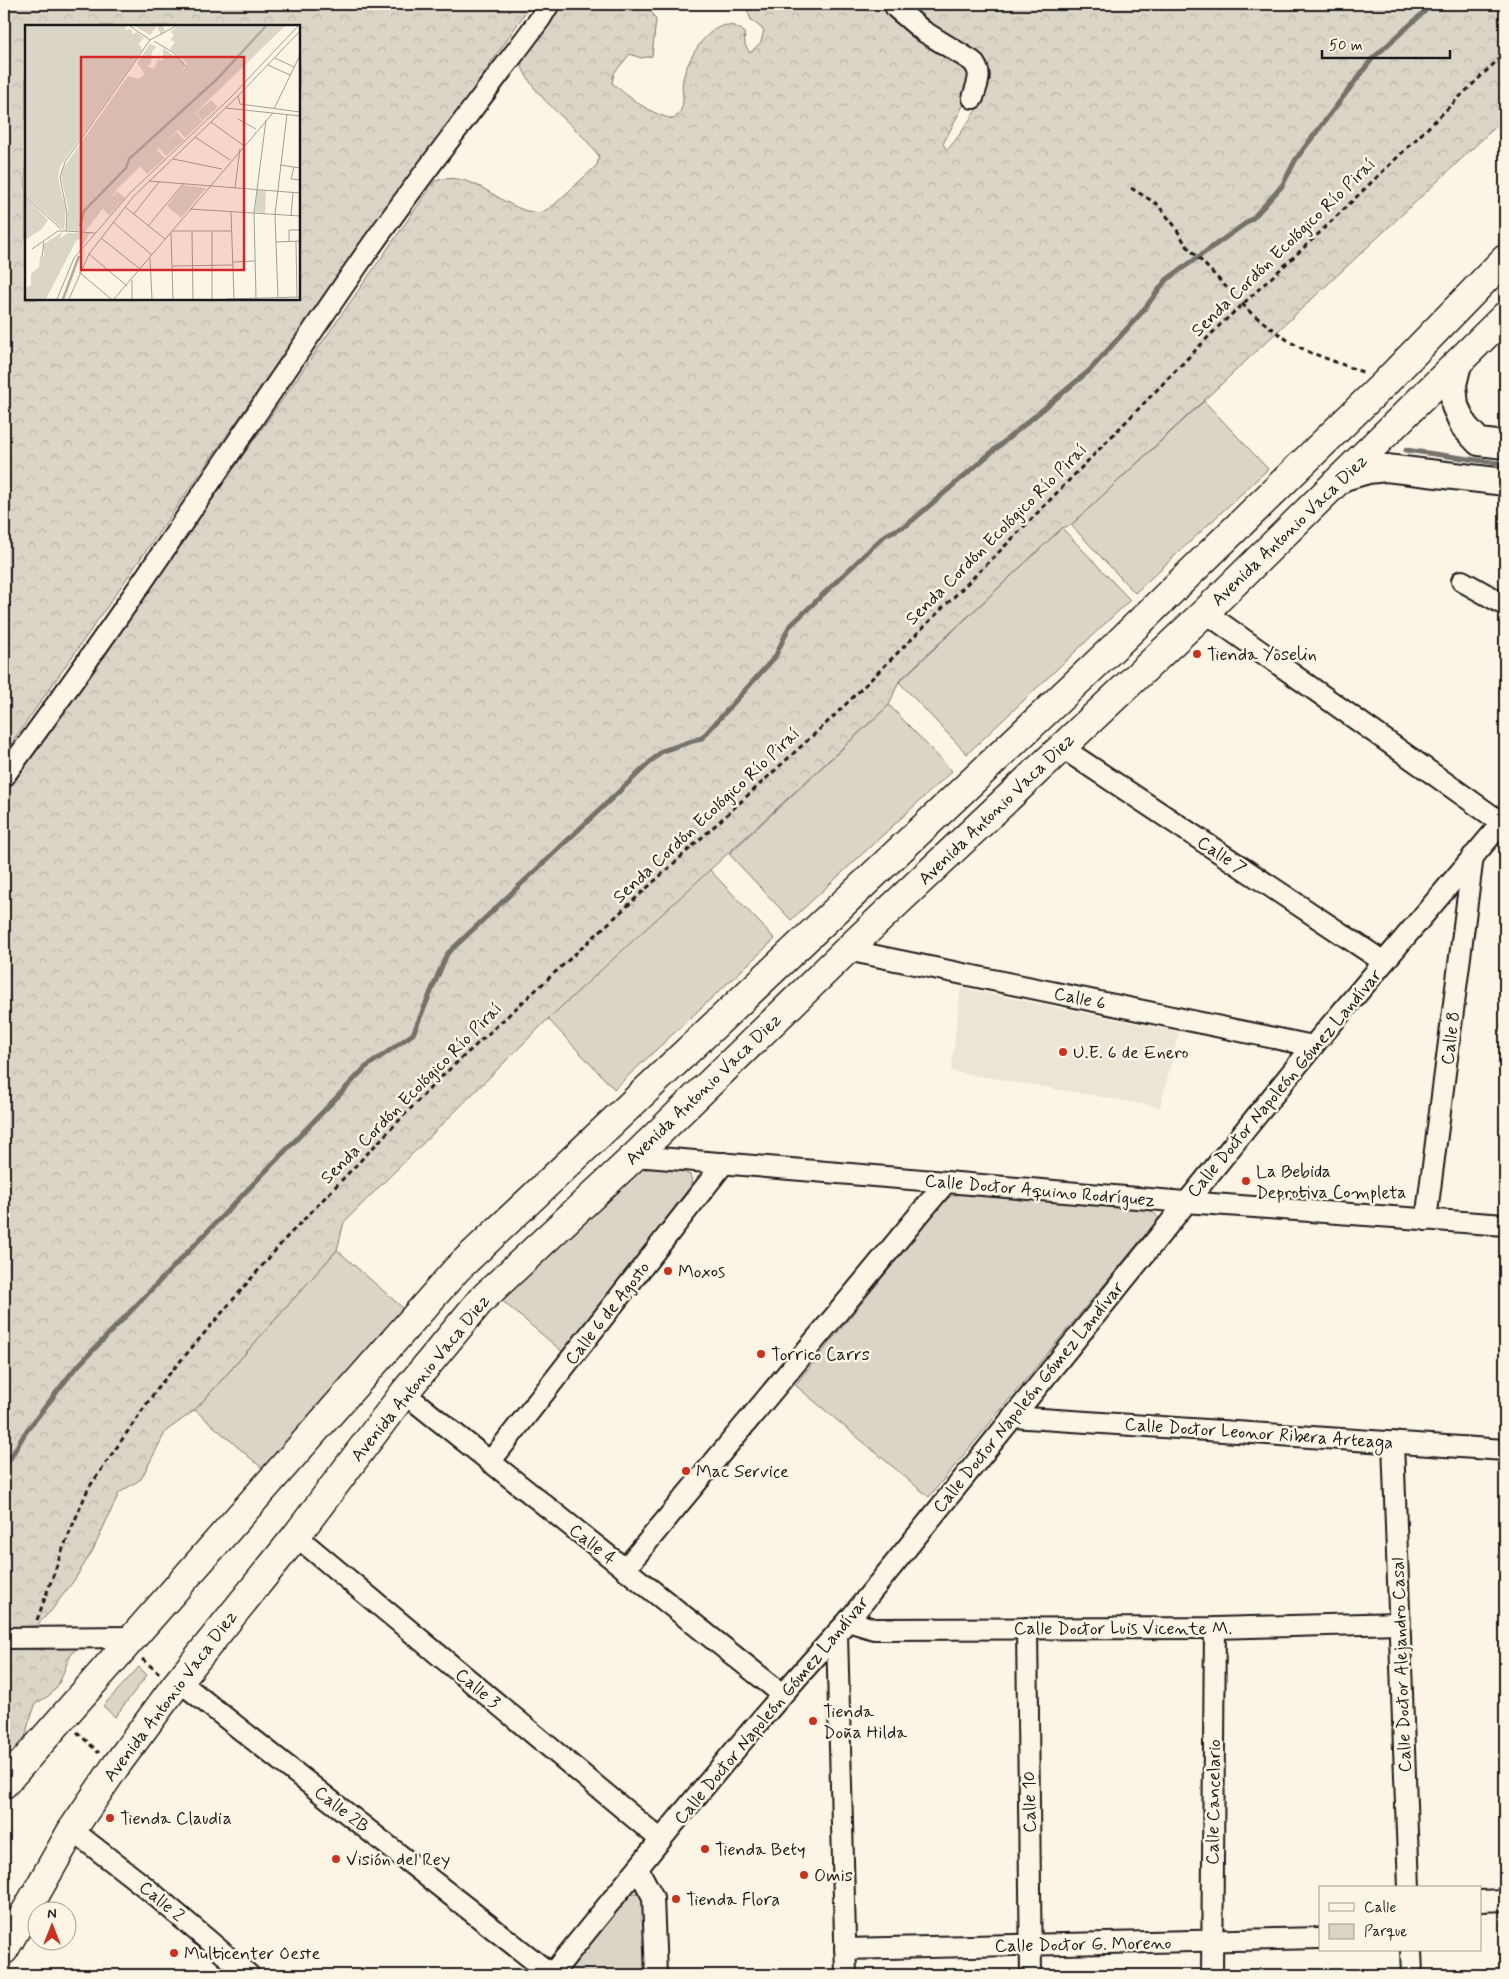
<svg xmlns="http://www.w3.org/2000/svg" width="1509" height="1979" font-family="Mynerve,sans-serif">
<style>
.built{fill:#ebe5d6}
.green{fill:#dbd5c8;stroke:#7c7872}
.forest{fill:url(#forest-crowns);stroke:#7c7872;fill-rule:evenodd}
.lines{fill:none;stroke-linecap:round;stroke-linejoin:round}
.stream{stroke:#75726c;stroke-width:5}
.minor-casing{stroke:#1c1c1c;stroke-width:24}
.major-casing{stroke:#1c1c1c;stroke-width:30}
.highway-casing{stroke:#1c1c1c;stroke-width:31}
.path{stroke:#1c1c1c;stroke-width:3;stroke-dasharray:5 4;stroke-linecap:butt}
.minor{stroke:#fcf5e5;stroke-width:20}
.major{stroke:#fcf5e5;stroke-width:26}
.highway{stroke:#fcf5e5;stroke-width:28}
.poi-dot{fill:#c8321e;stroke:#fcf5e5;stroke-width:2}
.labels{text-anchor:middle;stroke-width:5;stroke-linejoin:round;paint-order:stroke}
.street-label{font-size:18px;fill:#1c1c1c;stroke:#fcf5e5}
.poi-label{font-size:18px;fill:#1c1c1c;stroke:#fcf5e5;text-anchor:start}
.inset-river{fill:none;stroke:#b0aba1;stroke-width:2.5}
.inset-road{fill:none;stroke:#a29e95;stroke-width:1}
.view{fill:#d62828;fill-opacity:0.15;stroke:#d62828;stroke-width:2.5}
.inset-edge{fill:none;stroke:#1c1c1c;stroke-width:2.5}
</style>
<defs>
<pattern id="forest-crowns" width="20" height="18" patternUnits="userSpaceOnUse" patternTransform="scale(1.25)"><rect width="20" height="18" fill="#dbd5c8"/><path d="M2 6a3 3 0 1 1 6 0M12 15a3 3 0 1 1 6 0" fill="none" stroke="#bbb6ab"/></pattern>
</defs>
<rect width="100%" height="100%" fill="#fcf5e5"/>
<filter id="ink" filterUnits="userSpaceOnUse"><feTurbulence type="fractalNoise" baseFrequency=".02" numOctaves="2"/><feDisplacementMap in="SourceGraphic" scale="10" xChannelSelector="R" yChannelSelector="G"/><feConvolveMatrix kernelMatrix="1 2 1 2 8 2 1 2 1" color-interpolation-filters="sRGB"/></filter>
<g filter="url(#ink)">
<path class="built" d="M961,988L1179,1032L1160,1107L951,1071Z"/>
<g class="green">
<path d="M1204,401L1268,469L1135,593L1071,525Z"/>
<path d="M1062,528L1130,600L967,754L899,682Z"/>
<path d="M889,705L952,771L791,920L729,854Z"/>
<path d="M709,869L775,939L614,1089L548,1019Z"/>
<path d="M654,1168C667,1168 678,1169 690,1175L692,1181L690,1187L564,1353L500,1299L639,1170Z"/>
<path d="M960,1194L1141,1206L1152,1211L1159,1218L929,1497L795,1385L944,1202L951,1196Z"/>
<path d="M337,1250L405,1310L263,1469L195,1410Z"/>
<path d="M139,1667L147,1675L115,1717L103,1706Z"/>
<path d="M638,1892L645,1893L651,1975H566L630,1895Z"/>
</g>
<g class="forest">
<path d="M4,4H531L467,99L399,189L4,754ZM26,26H299V299H26Z"/>
<path d="M559,4H653L650,9L656,20L652,56L641,58L630,54L614,73L612,83C630,98 651,115 674,119C689,104 680,96 683,79C688,56 717,7 744,32L745,45L750,53L761,42L764,30L751,20L745,4H760L763,7L765,4H887L971,72L970,92L943,144L947,150C958,139 989,94 989,79C989,75 986,68 985,64L926,25L904,4H1505V118L1071,525L1062,528L899,681L889,705L548,1019L344,1222L337,1250L195,1410L166,1431L141,1479L119,1493L93,1550L75,1579L51,1611L34,1628L4,1627V797L435,181C469,170 492,198 521,209C527,212 535,212 541,213L554,205L597,165L599,156C592,148 586,139 578,132C558,112 531,92 521,64Z"/>
<path d="M4,1643H15L27,1649L44,1650L48,1645L82,1643C78,1647 74,1651 71,1655C59,1677 63,1691 36,1703L28,1725L25,1738L6,1761L4,1760Z"/>
</g>
<g class="lines">
<g class="stream">
<path d="M1406,450L1505,464"/>
<path d="M4,1469L25,1433L73,1371L366,1067L413,1034L447,954L662,751L702,738L775,657L789,627L885,535L907,525L993,451L1090,370L1142,312L1166,280L1253,218L1282,186L1296,159L1372,59L1433,4"/>
</g>
<g class="minor-casing">
<g id="minor">
<path d="M894,4L896,8L923,31L972,61C984,74 977,83 973,98"/>
<path d="M1462,581L1505,605"/>
<path d="M1205,612L1502,823"/>
<path d="M1061,747L1384,962"/>
<path d="M4,776C129,608 243,431 362,259C419,177 481,99 540,19L549,4"/>
<path d="M847,950L1313,1046"/>
<path d="M635,1156L1185,1202L1505,1225"/>
<path d="M1426,1220L1473,856"/>
<path d="M404,1393L782,1694"/>
<path d="M1012,1417L1505,1450"/>
<path d="M1393,1442L1409,1888"/>
<path d="M490,1462L724,1163"/>
<path d="M296,1536L661,1840"/>
<path d="M625,1569L946,1182"/>
<path d="M848,1621L874,1629L1215,1628L1400,1623"/>
<path d="M1027,1628L1031,1975"/>
<path d="M837,1633L846,1975"/>
<path d="M4,1638L134,1637"/>
<path d="M179,1681L552,1975"/>
<path d="M72,1830L144,1886L249,1975"/>
<path d="M638,1869L653,1897L656,1975"/>
<path d="M1480,1901L1505,1900"/>
<path d="M845,1949L1320,1938"/>
<path d="M1411,1950L1412,1975"/>
<path d="M551,1975C648,1856 744,1734 848,1621L1313,1046L1505,819"/>
<path d="M1212,1975L1215,1628"/>
</g>
</g>
<g class="major-casing">
<g id="major">
<path d="M1458,364L1453,384L1455,406L1464,426L1479,442L1505,445"/>
<path d="M1344,477L1368,470L1386,468L1505,482"/>
</g>
</g>
<g class="highway-casing">
<g id="highway">
<path d="M4,1784L457,1269L1109,652L1386,382L1505,259"/>
<path d="M4,1950L72,1830L115,1767L175,1686L296,1536L404,1393L481,1300L635,1156L847,950L1205,612L1505,316"/>
</g>
</g>
<g class="path">
<path d="M1131,188L1157,204L1174,225L1186,245L1251,313L1290,342L1309,352L1365,373"/>
<path d="M37,1620L62,1551L88,1489L159,1386L286,1238L439,1079L833,717L1009,542L1220,325L1312,240L1505,53"/>
<path d="M142,1659L159,1673"/>
<path d="M77,1732L99,1753"/>
</g>
<use href="#minor" class="minor"/>
<use href="#major" class="major"/>
<use href="#highway" class="highway"/>
</g>
</g>
<g class="poi-dot">
<circle cx="1197" cy="654" r="5"/>
<circle cx="1063" cy="1052" r="5"/>
<circle cx="1246" cy="1181" r="5"/>
<circle cx="668" cy="1271" r="5"/>
<circle cx="761" cy="1354" r="5"/>
<circle cx="686" cy="1471" r="5"/>
<circle cx="813" cy="1721" r="5"/>
<circle cx="110" cy="1818" r="5"/>
<circle cx="705" cy="1849" r="5"/>
<circle cx="336" cy="1859" r="5"/>
<circle cx="804" cy="1875" r="5"/>
<circle cx="676" cy="1899" r="5"/>
<circle cx="174" cy="1953" r="5"/>
</g>
<g class="labels">
<g class="street-label">
<text transform="translate(1283 247) rotate(-44)" y="6">Senda Cordón Ecológico Río Piraí</text>
<text transform="translate(1289 530) rotate(-44)" y="6">Avenida Antonio Vaca Diez</text>
<text transform="translate(996 534) rotate(-45)" y="6">Senda Cordón Ecológico Río Piraí</text>
<text transform="translate(996 809) rotate(-44)" y="6">Avenida Antonio Vaca Diez</text>
<text transform="translate(706 815) rotate(-43)" y="6">Senda Cordón Ecológico Río Piraí</text>
<text transform="translate(1222 855) rotate(34)" y="6">Calle 7</text>
<text transform="translate(1080 998) rotate(12)" y="6">Calle 6</text>
<text transform="translate(1450 1038) rotate(-83)" y="6">Calle 8</text>
<text transform="translate(1284 1083) rotate(-50)" y="6">Calle Doctor Napoleón Gómez Landívar</text>
<text transform="translate(703 1089) rotate(-44)" y="6">Avenida Antonio Vaca Diez</text>
<text transform="translate(411 1093) rotate(-45)" y="6">Senda Cordón Ecológico Río Piraí</text>
<text transform="translate(1040 1190) rotate(5)" y="6">Calle Doctor Aquino Rodríguez</text>
<text transform="translate(607 1313) rotate(-52)" y="6">Calle 6 de Agosto</text>
<text transform="translate(420 1378) rotate(-51)" y="6">Avenida Antonio Vaca Diez</text>
<text transform="translate(1028 1397) rotate(-51)" y="6">Calle Doctor Napoleón Gómez Landívar</text>
<text transform="translate(1259 1433) rotate(4)" y="6">Calle Doctor Leonor Ribera Arteaga</text>
<text transform="translate(593 1544) rotate(38)" y="6">Calle 4</text>
<text x="1123" y="1634">Calle Doctor Luis Vicente M.</text>
<text transform="translate(1401 1665) rotate(-92)" y="6">Calle Doctor Alejandro Casal</text>
<text transform="translate(478 1688) rotate(40)" y="6">Calle 3</text>
<text transform="translate(170 1696) rotate(-53)" y="6">Avenida Antonio Vaca Diez</text>
<text transform="translate(771 1710) rotate(-50)" y="6">Calle Doctor Napoleón Gómez Landívar</text>
<text transform="translate(1029 1802) rotate(-91)" y="6">Calle 10</text>
<text transform="translate(1213 1802) rotate(-89)" y="6">Calle Cancelario</text>
<text transform="translate(342 1809) rotate(38)" y="6">Calle 2B</text>
<text transform="translate(162 1901) rotate(40)" y="6">Calle 2</text>
<text transform="translate(1083 1944) rotate(-1)" y="6">Calle Doctor G. Moreno</text>
</g>
<g class="poi-label">
<text x="1207" y="660">Tienda Yoselin</text>
<text x="1073" y="1058">U.E. 6 de Enero</text>
<text x="1256" y="1177">La Bebida<tspan x="1256" dy="21">Deprotiva Completa</tspan></text>
<text x="678" y="1277">Moxos</text>
<text x="771" y="1360">Torrico Carrs</text>
<text x="696" y="1477">Mac Service</text>
<text x="823" y="1717">Tienda<tspan x="823" dy="21">Doña Hilda</tspan></text>
<text x="120" y="1824">Tienda Claudia</text>
<text x="715" y="1855">Tienda Bety</text>
<text x="346" y="1865">Visión del Rey</text>
<text x="814" y="1881">Omis</text>
<text x="686" y="1905">Tienda Flora</text>
<text x="184" y="1959">Multicenter Oeste</text>
</g>
</g>
<g transform="translate(25 25)">
<rect width="275" height="275" fill="#fcf5e5"/>
<path d="M186,75L193,82L178,95L171,88ZM170,88L178,96L160,113L153,105ZM152,107L159,115L141,131L134,123ZM132,125L140,133L122,149L115,141ZM158,160L181,163L156,193L142,181ZM232,165L241,166L240,188L230,187ZM92,166L100,173L84,190L77,183Z" fill="#dbd5c8"/>
<path d="M0,1H101L100,5L107,4V9L112,7L119,13L114,18L117,25L35,142L33,153L41,186L39,205L0,170ZM109,1H138L140,5L136,10L132,1L125,10ZM153,1H260L93,163L60,207L42,205L43,184L36,151L39,142L103,51L114,54L120,49L112,38L125,19L132,22L127,26L126,38L122,41L129,44L133,34L138,36V23L160,38L158,47L162,38L145,24L150,17L146,15L149,9L145,7ZM0,171L23,195L17,204L0,215ZM37,207L35,214L42,208H65L57,221L56,214L51,216L21,274H0V264L6,260V249L14,242L15,232H19V219Z" fill="#dbd5c8"/>
<path class="inset-river" d="M55,201L59,186L101,143L104,134L191,55L241,1M38,274L54,231"/>
<path class="inset-road" d="M105,1L125,15M129,16L149,28L161,42M250,33L269,42M243,40L265,50M213,71L215,79L275,87M201,83L275,91M249,84L275,30M213,94L231,104M186,97L218,120M170,112L205,135M148,134L197,144M255,140L275,143M269,142L266,154L275,155M124,156L275,168M210,163L215,124M0,171L36,204M100,182L140,214M165,184L275,191M206,187L209,274M109,189L134,157M266,191L268,168M88,197L127,230M123,201L158,159M41,206L70,208M148,206H207M167,207L168,274M187,207V274M146,208L148,274M76,213L115,244M264,216V205H275M271,216L272,272M251,217L275,216M7,224L33,206H41L42,188L35,152L40,137L125,15L151,1M64,229L102,261M17,232L19,217M125,233L127,274M208,237L230,236M147,241L208,240M54,247L86,274M231,273L229,188L241,95M253,273L250,190L262,89M32,274L49,233L105,168L205,73L273,1M44,274L64,229L108,172L213,71L275,6M89,274L248,88M107,274V255M201,274L275,272"/>
<path class="view" d="M56,32H219V245H56Z"/>
<rect width="275" height="275" class="inset-edge"/>
</g>
<rect width="1509" height="1979" fill="none" stroke="#fcf5e5" stroke-width="20"/>
<rect x="10" y="10" width="1489" height="1959" fill="none" stroke="#1c1c1c" stroke-width="2" filter="url(#ink)"/>
<rect x="1319" y="1886" width="162" height="65" fill="#fcf5e5" stroke="#a29e95"/>
<rect x="1329" y="1903" width="25" height="8" fill="#fcf5e5" stroke="#a29e95"/>
<text x="1364" y="1912" font-size="15" fill="#1c1c1c">Calle</text>
<rect x="1329" y="1924" width="25" height="15" fill="#dbd5c8" stroke="#a29e95"/>
<text x="1364" y="1936" font-size="15" fill="#1c1c1c">Parque</text>
<g transform="translate(52 1926)"><circle r="24" fill="#fcf5e5" stroke="#a29e95"/>
<path d="M0-4L9 19L0 12L-9 19Z" fill="#c8321e"/>
<text y="-8" font-size="14" font-weight="bold" text-anchor="middle" fill="#1c1c1c">N</text>
</g>
<path d="M1322 50v8h128v-8" fill="none" stroke="#1c1c1c" stroke-width="2.5"/>
<text x="1329" y="50" font-size="15" fill="#1c1c1c" stroke="#fcf5e5" stroke-width="4" paint-order="stroke">50 m</text>
</svg>
